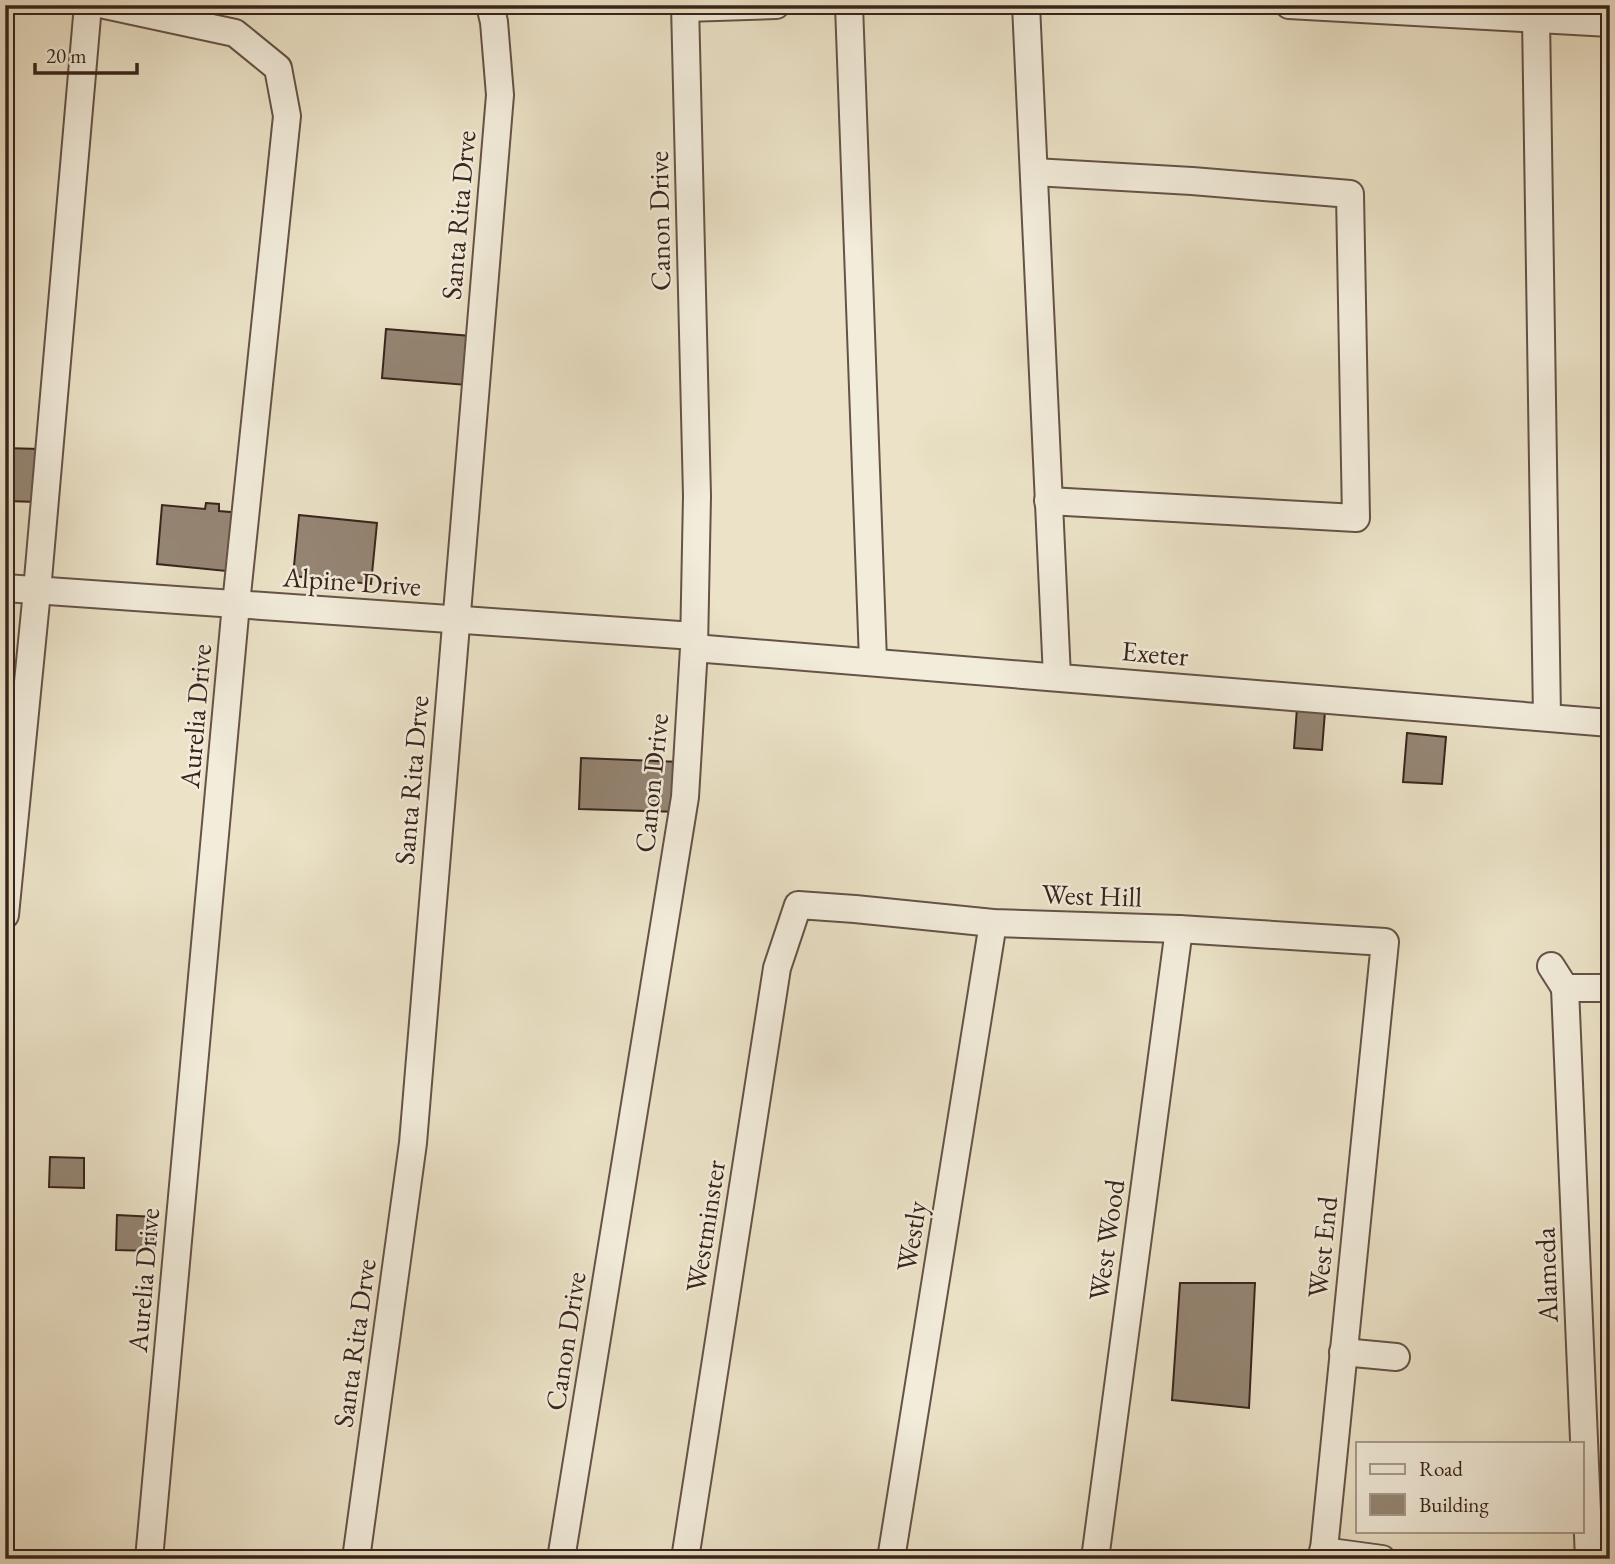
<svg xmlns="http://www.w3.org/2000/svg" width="1615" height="1564" font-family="'EB Garamond',serif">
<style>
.building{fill:#958675;stroke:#38231c;stroke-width:2}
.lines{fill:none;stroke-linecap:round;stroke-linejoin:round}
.street-casing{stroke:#655347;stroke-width:30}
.street{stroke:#f2ecdb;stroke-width:26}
.labels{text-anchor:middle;stroke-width:5;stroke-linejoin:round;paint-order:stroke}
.street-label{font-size:28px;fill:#38231c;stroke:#f2ecdb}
</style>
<rect width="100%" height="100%" fill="#ebe2c7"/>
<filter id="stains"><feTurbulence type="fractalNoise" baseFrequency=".00286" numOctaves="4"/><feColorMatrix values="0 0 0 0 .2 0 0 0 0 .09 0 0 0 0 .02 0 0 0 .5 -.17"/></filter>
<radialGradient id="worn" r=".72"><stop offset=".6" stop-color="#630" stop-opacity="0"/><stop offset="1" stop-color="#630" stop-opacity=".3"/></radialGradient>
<g class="building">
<path d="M386,329L471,336L467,385L382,378Z"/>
<path d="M5,448L39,449L38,502L5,501Z"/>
<path d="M206,503L219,504V511L242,513L236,572L157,564L162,505L205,509Z"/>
<path d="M299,515L377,523L371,584L293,576Z"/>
<path d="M1297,708L1325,711L1322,750L1294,748Z"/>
<path d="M1407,733L1446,737L1442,784L1403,782Z"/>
<path d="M581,758L681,762L680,812L579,809Z"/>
<path d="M50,1157L84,1158V1188L49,1187Z"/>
<path d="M117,1215L155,1217L154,1251L116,1250Z"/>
<path d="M1180,1283H1255L1249,1408L1172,1400Z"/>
</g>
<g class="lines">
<g class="street-casing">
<g id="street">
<path d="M105,5L235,33L278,68L287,116L236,604L149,1559"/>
<path d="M849,5L873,661"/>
<path d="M1026,5L1057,677"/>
<path d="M1289,5L1610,23"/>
<path d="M685,8L776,5"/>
<path d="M1536,18L1547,717"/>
<path d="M1034,172L1192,181L1350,194L1356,518L1048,501"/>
<path d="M5,588L694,636"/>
<path d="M694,648L1610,723"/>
<path d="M5,915L37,591L88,5"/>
<path d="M1551,966L1565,988"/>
<path d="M1565,988L1589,1559"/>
<path d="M1565,988H1610"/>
<path d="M1343,1352L1396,1357"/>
<path d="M1323,1551L1382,1559"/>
<path d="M356,1559L413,1143L500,95L494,22L490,5"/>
<path d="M561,1559L685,797L694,648L697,496L685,5"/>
<path d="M685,1559L777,968L798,905L855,909L993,923L1179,929L1385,942L1323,1559"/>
<path d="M891,1559L993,923"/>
<path d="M1095,1559L1179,929"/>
</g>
</g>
<use href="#street" class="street"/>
</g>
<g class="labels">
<g class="street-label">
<text transform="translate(458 215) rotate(-85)" y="10">Santa Rita Drve</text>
<text transform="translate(659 221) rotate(-91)" y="10">Canon Drive</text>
<text transform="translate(352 581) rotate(4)" y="10">Alpine Drive</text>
<text transform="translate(1155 653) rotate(5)" y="10">Exeter</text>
<text transform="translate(195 716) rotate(-85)" y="10">Aurelia Drive</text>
<text transform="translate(411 780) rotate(-85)" y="10">Santa Rita Drve</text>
<text transform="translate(651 783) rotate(-84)" y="10">Canon Drive</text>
<text transform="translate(1092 895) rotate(2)" y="10">West Hill</text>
<text transform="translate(705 1226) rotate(-81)" y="10">Westminster</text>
<text transform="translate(911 1236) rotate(-81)" y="10">Westly</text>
<text transform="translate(1106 1240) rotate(-82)" y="10">West Wood</text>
<text transform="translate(1322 1247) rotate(-84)" y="10">West End</text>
<text transform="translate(1546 1275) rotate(-92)" y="10">Alameda</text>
<text transform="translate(143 1280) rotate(-85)" y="10">Aurelia Drive</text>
<text transform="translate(565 1341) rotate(-81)" y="10">Canon Drive</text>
<text transform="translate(354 1343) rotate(-82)" y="10">Santa Rita Drve</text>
</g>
</g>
<rect width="1615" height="1564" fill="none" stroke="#ebe2c7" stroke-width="28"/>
<rect x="7" y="7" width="1601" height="1550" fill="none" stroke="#38231c" stroke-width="3.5"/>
<rect x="14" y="14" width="1587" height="1536" fill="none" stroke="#38231c" stroke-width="2"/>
<rect x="1356" y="1442" width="228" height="91" fill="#f2ecdb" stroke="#a89c8f" stroke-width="2"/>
<rect x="1370" y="1464" width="35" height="10" fill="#f2ecdb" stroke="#a89c8f" stroke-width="2"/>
<text x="1419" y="1476" font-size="21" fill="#38231c">Road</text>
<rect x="1370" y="1494" width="35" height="21" fill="#958675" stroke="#a89c8f" stroke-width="2"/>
<text x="1419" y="1512" font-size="21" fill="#38231c">Building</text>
<path d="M35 63v10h102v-10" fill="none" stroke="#38231c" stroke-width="3.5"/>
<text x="46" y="63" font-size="21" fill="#38231c" stroke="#f2ecdb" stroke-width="5" paint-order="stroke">20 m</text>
<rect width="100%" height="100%" filter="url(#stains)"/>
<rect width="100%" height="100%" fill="url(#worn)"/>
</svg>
